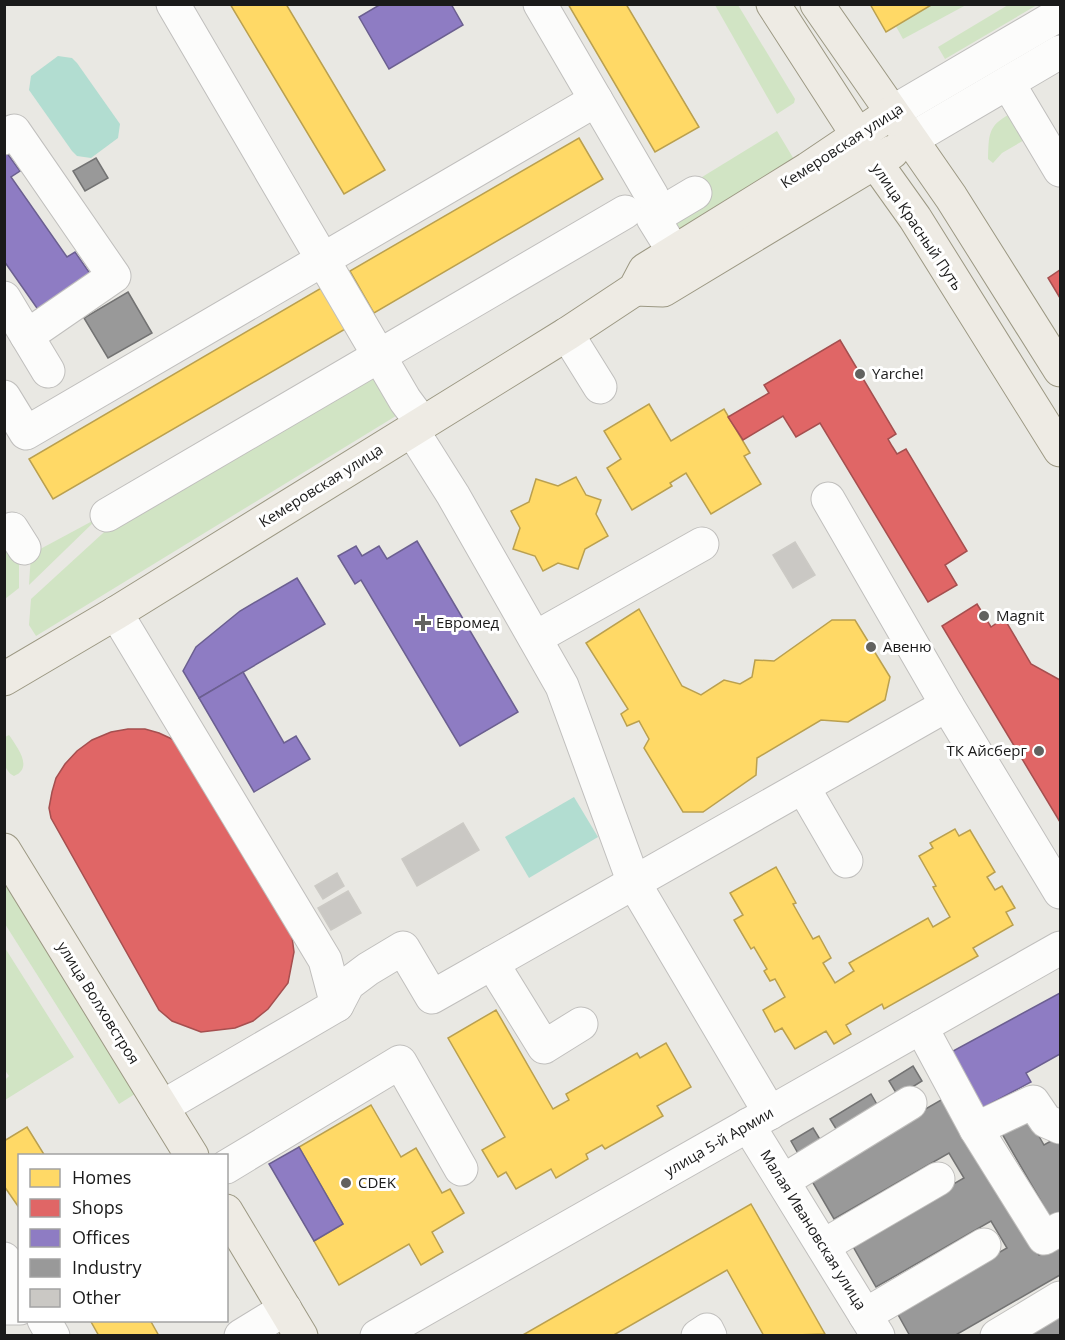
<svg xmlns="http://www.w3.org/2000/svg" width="1065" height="1340" font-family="'Open Sans',sans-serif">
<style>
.grass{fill:#d1e4c4}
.pitch{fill:#b2ddd1}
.homes{fill:#ffd966;stroke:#baa04f;stroke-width:1.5}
.shops{fill:#e06666;stroke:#a54f4f;stroke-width:1.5}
.offices{fill:#8e7cc3;stroke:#6b5f90;stroke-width:1.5}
.industry{fill:#999;stroke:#737373;stroke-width:1.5}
.building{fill:#cac8c4;stroke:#cccac5;stroke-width:1.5}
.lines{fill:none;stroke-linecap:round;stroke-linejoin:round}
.minor-casing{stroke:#c0bfbd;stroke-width:35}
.major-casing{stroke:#9c9883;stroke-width:35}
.minor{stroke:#fcfcfb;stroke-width:33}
.major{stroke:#eeebe4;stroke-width:33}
.poi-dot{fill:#626260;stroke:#fff;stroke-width:2}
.labels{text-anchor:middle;stroke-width:6;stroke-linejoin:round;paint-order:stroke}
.street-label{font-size:15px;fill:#1a1a1a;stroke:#fff}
.poi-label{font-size:15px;fill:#1a1a1a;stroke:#fff;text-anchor:start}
</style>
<rect width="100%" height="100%" fill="#e9e8e3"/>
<g class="grass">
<path d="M715,5H738L795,99L794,103L777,114Z"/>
<path d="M924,5H966L903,39L893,21Z"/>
<path d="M1008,5H1037L945,59L938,47Z"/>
<path d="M1010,114L1026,139L1002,153L993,163L988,159C989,136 987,126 1010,114Z"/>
<path d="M777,131L798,166L684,236L663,201Z"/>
<path d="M367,370L404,411L36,636L29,625L31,599L114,523Z"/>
<path d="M98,518L29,585L31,554Z"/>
<path d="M5,540L19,559V588L5,599Z"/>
<path d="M9,735C17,747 34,768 14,776C0,769 4,750 5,737Z"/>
<path d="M4,877L138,1092L119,1104L5,924Z"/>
<path d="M5,948L74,1057L5,1100V1080L9,1076L4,1069Z"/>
</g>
<g class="pitch">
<path d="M58,56L72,58L77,63L120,124L118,138L91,158L77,156L72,151L29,90L31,76Z"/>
<path d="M574,797L598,837L529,878L505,837Z"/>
</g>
<g class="homes">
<path d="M230,4H286L385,170L344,194Z"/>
<path d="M568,4H626L699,127L655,152Z"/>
<path d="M870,4H933L886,32Z"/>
<path d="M579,138L603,179L374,313L350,271Z"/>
<path d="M323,287L347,328L53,499L29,459Z"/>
<path d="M649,404L671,441L724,409L750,453L744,456L761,484L711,514L686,473L670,483L672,486L632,510L607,468L621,459L604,431Z"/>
<path d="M576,477L586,495L601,500L596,514L608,536L585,549L578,569L558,563L543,571L535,556L513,549L520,528L511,511L529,502L536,479L558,486Z"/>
<path d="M639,609L682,686L701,695L724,680L740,684L752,677L755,660L774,661L832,620H855L890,677L885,700L848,722L821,720L757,758L756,775L703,812H683L644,748L649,739L639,721L627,726L621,714L628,709L586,643Z"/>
<path d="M955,829L959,836L970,830L995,872L987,877L995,890L1002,886L1015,908L1006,912L1013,925L973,948L978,956L884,1009L882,1004L846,1025L851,1034L834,1044L826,1031L795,1049L782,1028L775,1032L763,1010L785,997L775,979L770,981L764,971L767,969L754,947L751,949L734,920L743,915L730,893L776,867L796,903L793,904L813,939L819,936L831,958L823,963L835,983L854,971L849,963L928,918L933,927L950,917L933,887L936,886L919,856L933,848L930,843Z"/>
<path d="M496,1010L553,1109L569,1100L566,1094L637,1053L640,1058L666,1043L691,1087L657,1106L663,1116L605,1149L602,1145L586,1154L588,1159L556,1178L551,1169L516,1189L506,1172L498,1177L482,1150L505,1137L448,1038Z"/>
<path d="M371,1105L401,1157L416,1148L442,1193L450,1189L464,1213L432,1232L443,1252L421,1265L409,1244L339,1285L314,1241L343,1224L299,1147Z"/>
<path d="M27,1127L45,1156H20V1209L4,1186V1141Z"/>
<path d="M751,1204L825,1334L764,1336L727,1270L612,1336H521Z"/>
<path d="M90,1320H150L159,1336H99Z"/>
</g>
<g class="shops">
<path d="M1060,270V298L1048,278Z"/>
<path d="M840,340L896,434L888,439L892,446L897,454L906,449L967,551L945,565L957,585L928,602L820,423L796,437L783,416L743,440L728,417L769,393L764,385Z"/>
<path d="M977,604L991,627L1004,618L1031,664L1060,680V822L942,626Z"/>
<path d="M128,729H145L159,733L174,740L185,750L292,937L294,952L288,983L268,1009L253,1021L235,1028L201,1032L172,1021L159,1010L51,818L49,808L52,792L56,778L65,764L77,751L92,740L111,732Z"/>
</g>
<g class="offices">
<path d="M381,4H451L463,25L389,69L359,17Z"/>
<path d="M4,149L20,171L11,177L67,257L75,252L91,275L39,311L4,261Z"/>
<path d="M417,541L518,712L460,746L361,580L355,584L338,556L356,546L362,556L379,546L387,559Z"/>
<path d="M297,578L325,624L199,698L183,671L196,647L240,611Z"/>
<path d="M243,672L284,743L296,736L310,759L254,792L199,698Z"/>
<path d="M1060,993V1054L1026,1073L1031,1082L973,1113L942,1057Z"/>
<path d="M299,1147L343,1224L314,1241L269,1164Z"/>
</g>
<g class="industry">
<path d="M96,158L108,178L85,191L73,171Z"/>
<path d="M128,292L152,333L108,358L84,318Z"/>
<path d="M913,1066L922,1081L898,1096L889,1081Z"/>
<path d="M871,1094L879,1108L838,1132L830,1119Z"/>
<path d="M948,1096L1039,1255L1060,1243V1275L954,1336H910L896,1311L1007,1248L991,1221L876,1287L851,1243L964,1178L949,1153L834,1219L809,1176Z"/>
<path d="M1028,1117L1044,1145L1058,1137L1060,1141V1218L1053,1222L1001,1132Z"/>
<path d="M813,1128L821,1141L799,1155L791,1141Z"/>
<path d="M1060,1310V1336H1017Z"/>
</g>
<g class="building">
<path d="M795,542L815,575L793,588L773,555Z"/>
<path d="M463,823L479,850L417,886L402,859Z"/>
<path d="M337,873L344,886L323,899L315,886Z"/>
<path d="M348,891L361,913L331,930L318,908Z"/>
</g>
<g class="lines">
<g class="minor-casing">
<g id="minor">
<path d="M173,4L405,400L422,423"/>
<path d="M540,4L652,196"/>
<path d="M1008,83L1060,170"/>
<path d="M891,113L1060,14"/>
<path d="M4,138L14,131L114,276L27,336"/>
<path d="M910,140L1060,52"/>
<path d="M674,252L653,218L695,193"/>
<path d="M4,298L48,371"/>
<path d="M567,334L600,387"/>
<path d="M4,397L26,433L596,100"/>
<path d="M412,430L453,495L562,686L634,883L770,1113"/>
<path d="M828,499L947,705L1060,892"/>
<path d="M107,515L625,212"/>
<path d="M4,533L12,529L24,548"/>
<path d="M116,613L325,960L337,1005L162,1107"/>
<path d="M535,638L702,544"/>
<path d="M803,787L846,861"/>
<path d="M492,963L544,1047L581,1024"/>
<path d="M337,1005L348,984L368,969L403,948L432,997L947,705"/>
<path d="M921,1027L976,1129L1044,1238L1060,1229"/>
<path d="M748,1125L878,1336"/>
<path d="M976,1129L1033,1102L1046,1121L1060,1127"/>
<path d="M226,1167L400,1062L461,1169"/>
<path d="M783,1181L910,1103"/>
<path d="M823,1246L938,1179"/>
<path d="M4,1259L20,1283"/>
<path d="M4,1308H20"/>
<path d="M865,1315L984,1245"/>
<path d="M44,1320L53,1336"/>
<path d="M241,1336L285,1309"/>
<path d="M377,1336L1060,948"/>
<path d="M698,1336L707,1330L710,1336"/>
<path d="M997,1336L1060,1298"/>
</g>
</g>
<g class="major-casing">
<g id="major">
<path d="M773,4L875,162L915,218L1060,450"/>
<path d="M817,4L951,197L1060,370"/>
<path d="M635,289L663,290L892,152"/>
<path d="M4,679L116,613L567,334L635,289L645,270L808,169L891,113"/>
<path d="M4,850L192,1156"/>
<path d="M226,1211L301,1336"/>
</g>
</g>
<use href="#minor" class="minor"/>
<use href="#major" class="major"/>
</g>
<g class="poi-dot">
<circle cx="860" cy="374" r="6"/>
<circle cx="984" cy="616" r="6"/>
<path d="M420 614h6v6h6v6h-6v6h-6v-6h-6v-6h6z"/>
<circle cx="871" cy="647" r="6"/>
<circle cx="1039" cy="751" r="6"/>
<circle cx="346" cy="1183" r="6"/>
</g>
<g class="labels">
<g class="street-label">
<text transform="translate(842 146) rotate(-33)" y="5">Кемеровская улица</text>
<text transform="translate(917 227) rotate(56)" y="5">улица Красный Путь</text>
<text transform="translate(321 486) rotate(-32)" y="5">Кемеровская улица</text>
<text transform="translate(98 1003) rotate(58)" y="5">улица Волховстроя</text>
<text transform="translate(719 1142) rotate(-30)" y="5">улица 5-й Армии</text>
<text transform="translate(813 1230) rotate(58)" y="5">Малая Ивановская улица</text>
</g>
<g class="poi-label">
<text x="872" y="379">Yarche!</text>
<text x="996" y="621">Magnit</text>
<text x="436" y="628">Евромед</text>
<text x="883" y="652">Авеню</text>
<text x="1027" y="756" text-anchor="end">ТК Айсберг</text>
<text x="358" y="1188">CDEK</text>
</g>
</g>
<rect width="1065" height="1340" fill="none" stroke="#1a1a1a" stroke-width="12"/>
<rect x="18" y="1154" width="210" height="168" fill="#ffffff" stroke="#a3a3a3" stroke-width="1.5"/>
<rect x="30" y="1169" width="30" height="18" fill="#ffd966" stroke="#a3a3a3" stroke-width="1.5"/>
<text x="72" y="1184" font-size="18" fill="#1a1a1a">Homes</text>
<rect x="30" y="1199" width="30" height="18" fill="#e06666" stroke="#a3a3a3" stroke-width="1.5"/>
<text x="72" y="1214" font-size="18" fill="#1a1a1a">Shops</text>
<rect x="30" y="1229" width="30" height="18" fill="#8e7cc3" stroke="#a3a3a3" stroke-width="1.5"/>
<text x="72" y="1244" font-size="18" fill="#1a1a1a">Offices</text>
<rect x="30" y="1259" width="30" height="18" fill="#999999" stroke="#a3a3a3" stroke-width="1.5"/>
<text x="72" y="1274" font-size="18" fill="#1a1a1a">Industry</text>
<rect x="30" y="1289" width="30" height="18" fill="#cac8c4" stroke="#a3a3a3" stroke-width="1.5"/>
<text x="72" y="1304" font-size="18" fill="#1a1a1a">Other</text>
</svg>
